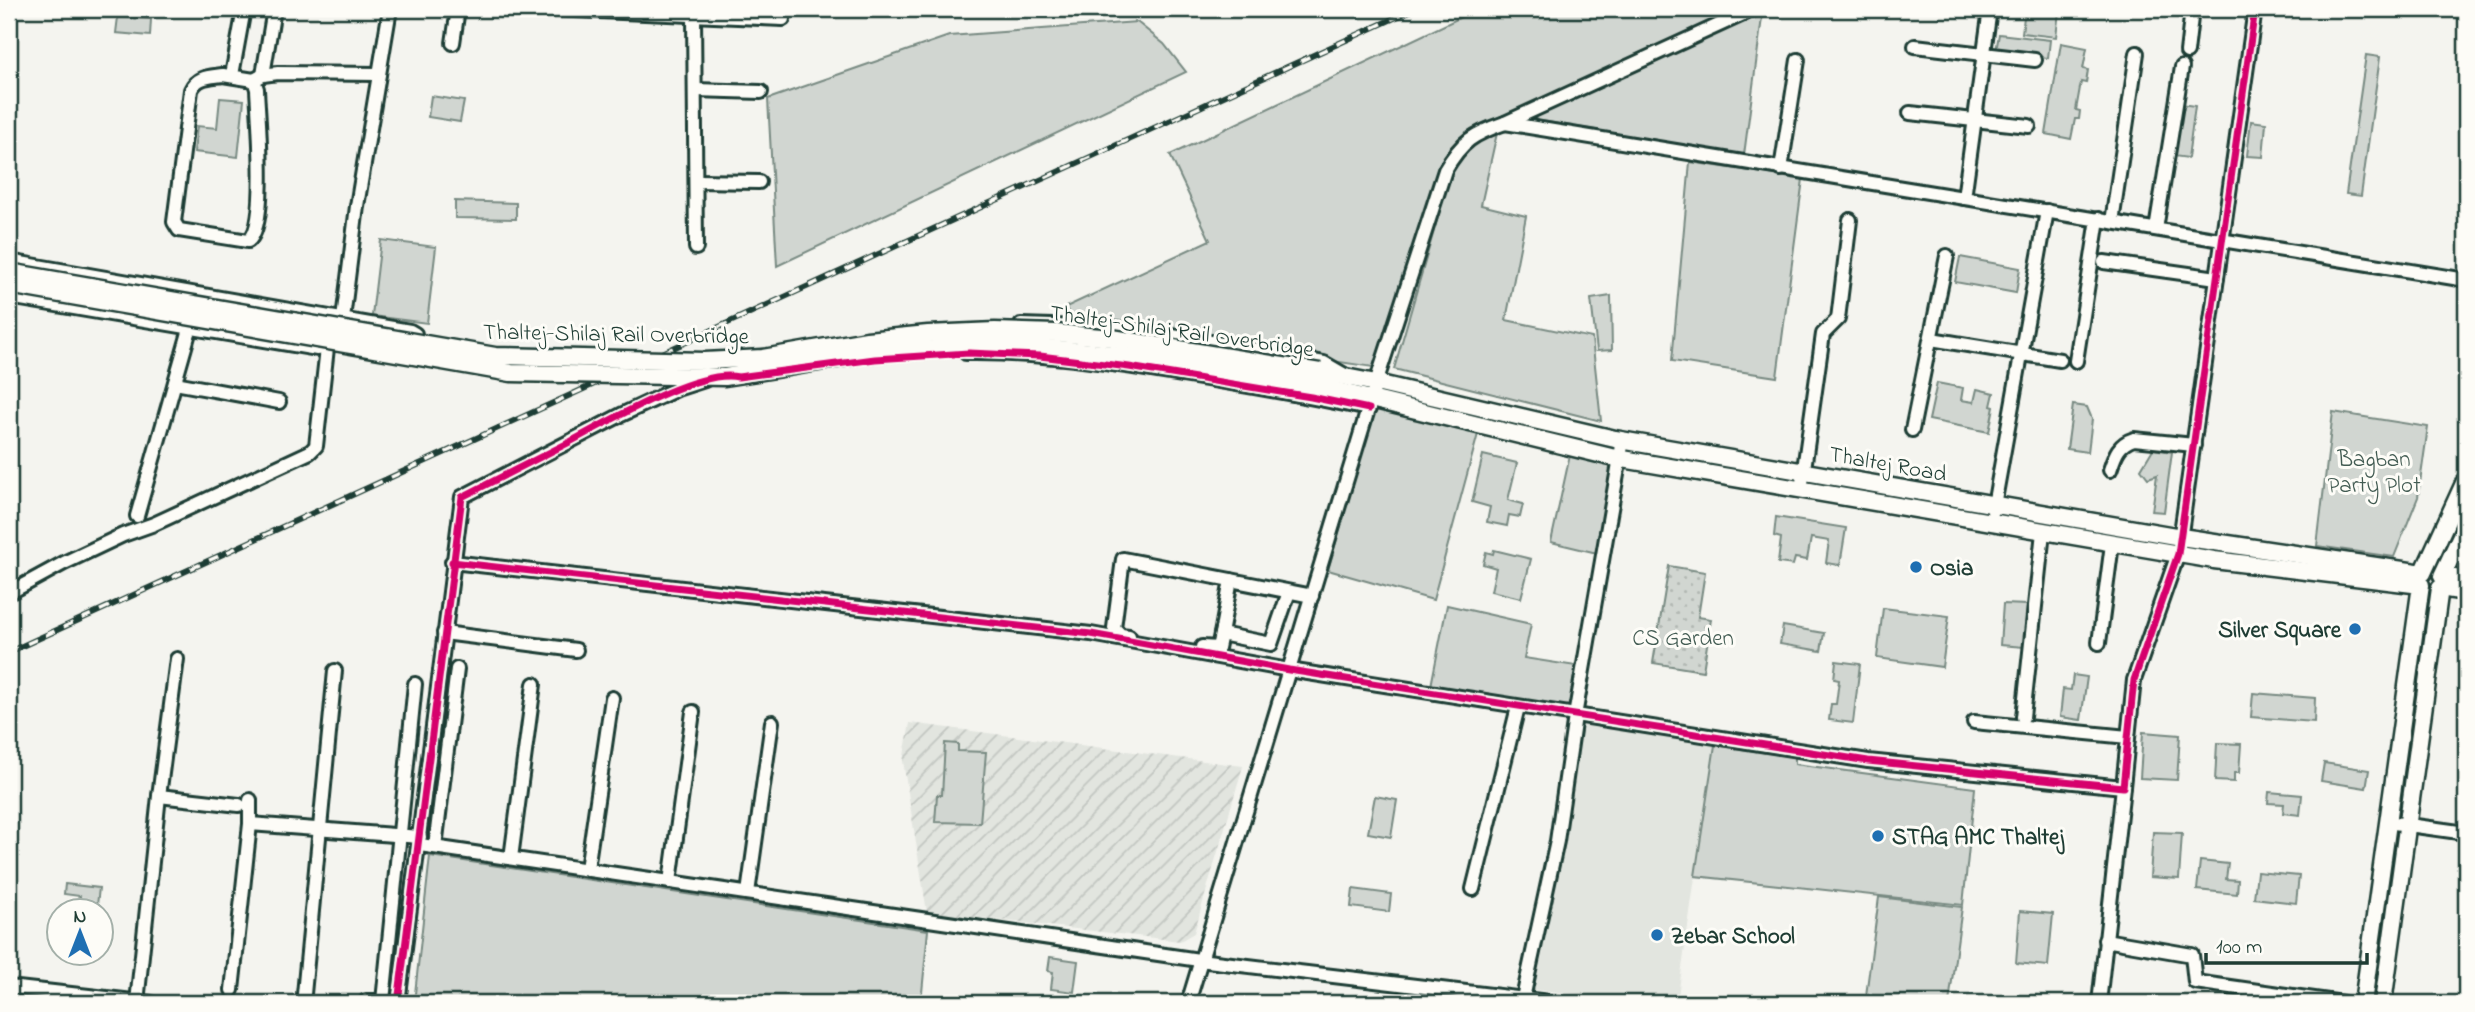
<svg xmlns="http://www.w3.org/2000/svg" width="2475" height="1012" font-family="'Indie Flower',sans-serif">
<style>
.built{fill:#e2e5df}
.industrial{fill:url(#industrial-furrows)}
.green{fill:#d1d6d1;stroke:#788a82;stroke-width:2}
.garden{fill:url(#garden-dots);stroke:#788a82;stroke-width:2}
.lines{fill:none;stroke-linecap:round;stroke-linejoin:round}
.minor-casing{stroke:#1f3d34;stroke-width:18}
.major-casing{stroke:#1f3d34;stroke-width:21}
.minor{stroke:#fdfcf7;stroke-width:12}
.major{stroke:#fdfcf7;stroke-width:16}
.rail-casing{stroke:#1f3d34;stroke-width:6}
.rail{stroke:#fdfcf7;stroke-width:3.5;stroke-dasharray:10;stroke-linecap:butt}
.major-bridge-casing{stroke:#1f3d34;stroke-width:21;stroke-linecap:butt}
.major-bridge{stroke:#fdfcf7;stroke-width:16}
.cycleway-casing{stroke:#fdfcf7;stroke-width:11}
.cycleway{stroke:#d6006c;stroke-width:7}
.poi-dot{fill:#1f6fb2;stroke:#fdfcf7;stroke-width:2.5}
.labels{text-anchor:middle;stroke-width:6;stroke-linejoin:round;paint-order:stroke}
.street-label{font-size:23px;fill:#1f3d34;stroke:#fdfcf7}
.park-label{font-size:23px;fill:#435c53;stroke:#fdfcf7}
.poi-label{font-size:23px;font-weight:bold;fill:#1f3d34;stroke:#fdfcf7;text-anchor:start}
</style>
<defs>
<pattern id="industrial-furrows" width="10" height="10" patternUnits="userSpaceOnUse" patternTransform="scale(1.75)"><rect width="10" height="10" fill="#e2e5df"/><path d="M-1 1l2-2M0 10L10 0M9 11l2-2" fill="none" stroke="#c1c5c0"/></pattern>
<pattern id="garden-dots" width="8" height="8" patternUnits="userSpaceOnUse" patternTransform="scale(1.75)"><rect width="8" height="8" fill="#d1d6d1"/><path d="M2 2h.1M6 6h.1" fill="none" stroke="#b3b9b4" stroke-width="1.8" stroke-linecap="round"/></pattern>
</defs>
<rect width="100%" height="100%" fill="#f4f4ef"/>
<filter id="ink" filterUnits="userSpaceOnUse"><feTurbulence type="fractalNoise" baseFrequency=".0143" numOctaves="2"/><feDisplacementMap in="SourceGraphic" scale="14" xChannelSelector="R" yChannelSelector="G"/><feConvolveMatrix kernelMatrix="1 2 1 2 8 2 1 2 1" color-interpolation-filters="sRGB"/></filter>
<g filter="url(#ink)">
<path class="built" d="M1580,722L1714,745L1677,1003L1533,990L1563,840Z"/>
<path class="industrial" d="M910,723L1243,766L1194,933L1180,941L927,912L903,761Z"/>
<g class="green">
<path d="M1478,9H1749L1478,131L1443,170L1373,367L1072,322L1066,307L1210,240L1170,155Z"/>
<path d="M2025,9L2059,11L2056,37L2022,33Z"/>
<path d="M1763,10L1744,155L1530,119Z"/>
<path d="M118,17L151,19L150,36L116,33Z"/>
<path d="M1137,22L1164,44L1186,72L777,266L768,99L949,36Z"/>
<path d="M1999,34L2050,40L2048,58L1996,51Z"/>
<path d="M2061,43L2087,48L2083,69L2088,70L2086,83L2081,82L2076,110L2080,111L2079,119H2075L2071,139L2046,134Z"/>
<path d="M2366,55L2380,57L2361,196L2346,194Z"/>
<path d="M431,96L464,101L460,122L428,117Z"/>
<path d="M220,98L244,100L238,157L194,152L197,126L217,128Z"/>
<path d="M2181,104L2195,106L2188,158L2173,156Z"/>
<path d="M2251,121L2266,123L2263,157L2247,156Z"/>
<path d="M1497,133L1481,205L1526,216L1506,320L1592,338L1601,421L1394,369L1451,172C1463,151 1474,141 1497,133Z"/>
<path d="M1690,162L1803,179L1777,377L1672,361Z"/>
<path d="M455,201L516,203V219L455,218Z"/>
<path d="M381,240L436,247L427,323L372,316Z"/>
<path d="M1960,257L2020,268L2016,293L1955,282Z"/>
<path d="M1611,296L1612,350L1597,351L1591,299Z"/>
<path d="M1937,383L1963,388L1961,400L1974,402L1977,389L1994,393L1991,406L1994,407L1989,432L1929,420Z"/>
<path d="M2073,405L2087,407L2092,419L2088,452L2067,449Z"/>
<path d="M1375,407L1478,434L1433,600L1328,570Z"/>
<path d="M2333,412L2428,427L2418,497L2394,557L2317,546Z"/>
<path d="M2153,449L2172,452L2164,512L2152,511L2157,475L2148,478L2141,469Z"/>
<path d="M1483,455L1517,463L1508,500L1523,504L1520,517L1509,515L1507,526L1487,522L1490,507L1472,502Z"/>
<path d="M1570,455L1617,464L1597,553L1551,542Z"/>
<path d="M1776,517L1846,528L1840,565L1826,563L1829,541L1811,538L1807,560L1795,558L1793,565L1778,563L1781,538L1774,536Z"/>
<path d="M1494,550L1531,559L1521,598L1491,591L1496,568L1483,564L1486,552L1493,554Z"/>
<path d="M2003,604L2027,605L2024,647L2000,645Z"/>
<path d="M1447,605L1531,624L1524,658L1576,666L1568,712L1431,686Z"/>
<path d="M1883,608L1949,616L1942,667L1877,658Z"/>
<path d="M1783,626L1824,633L1821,651L1780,644Z"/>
<path d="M1836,661L1860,664L1853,723L1829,720L1831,704H1836L1839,680L1834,679Z"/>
<path d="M2073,675L2087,677L2081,720L2060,717L2063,689L2071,690Z"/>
<path d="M2253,693L2315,698L2314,722L2251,717Z"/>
<path d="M2143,732L2180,735L2177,780L2140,778Z"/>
<path d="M945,743L958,744V751L986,752L980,823L935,822L937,795H942Z"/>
<path d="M2217,743L2241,744L2239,773H2234V782L2215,781Z"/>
<path d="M1715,745L1795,757V764L1975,788L1963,905L1695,876Z"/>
<path d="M2324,763L2369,770L2366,788L2321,781Z"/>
<path d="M2269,792L2302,795L2300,815L2283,813L2284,804L2268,803Z"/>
<path d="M1375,796L1397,800L1391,837L1368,833Z"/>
<path d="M2153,832L2182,833L2179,879L2150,877Z"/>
<path d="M430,856L928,930L921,1003H414Z"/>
<path d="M2200,861L2228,864L2226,879L2238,880L2237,894L2197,890Z"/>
<path d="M2257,872L2299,876L2296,903L2254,898Z"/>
<path d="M65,884L99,888L97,905L79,903L80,896L64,894Z"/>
<path d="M1353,889L1391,894L1389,912L1351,907Z"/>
<path d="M1879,897L1962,907L1949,1003H1865Z"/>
<path d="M2020,911L2053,914L2048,966L2016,963Z"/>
<path d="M1050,957L1078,961L1074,992L1051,989L1053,972L1048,971Z"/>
<path d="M1415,990L1517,1003H1413Z"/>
</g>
<path class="garden" d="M1669,566L1705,572L1698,617L1711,619L1703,671L1653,663Z"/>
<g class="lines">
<g class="minor-casing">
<g id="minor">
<path d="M509,10L552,9L783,19"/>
<path d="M694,15L696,248"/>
<path d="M453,43L458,9"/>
<path d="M1915,46L2035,60"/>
<path d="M2187,52L2192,9"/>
<path d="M223,75L254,80L257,89C258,116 269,227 248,241L179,230L174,222L191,90C197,76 210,77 223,75Z"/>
<path d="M232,75L244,9"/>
<path d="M263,75L274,9"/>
<path d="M254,80L263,75L278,73L379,74"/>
<path d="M695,90L761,92"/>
<path d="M1910,113L2029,126"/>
<path d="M1505,123L2466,280"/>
<path d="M1781,169L1798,60"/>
<path d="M696,181L759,182"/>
<path d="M1964,198L1990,9"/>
<path d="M2112,222L2137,53"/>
<path d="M2156,229L2182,67"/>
<path d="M9,261L410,331L415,334L414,351"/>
<path d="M2104,262L2217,278"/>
<path d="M9,297L317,349L322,348L326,338"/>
<path d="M343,319L357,206L390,9"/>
<path d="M1021,325L1115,328L1200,340L1324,363L1343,374"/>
<path d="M1931,339L2060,360"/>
<path d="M966,353C1030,352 1095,361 1158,371C1228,382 1299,394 1369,409"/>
<path d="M2076,361L2098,219"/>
<path d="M175,383L279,402"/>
<path d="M1912,430L1947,256"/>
<path d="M2110,470C2115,455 2118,444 2134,439L2194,445"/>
<path d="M1801,490L1823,334L1838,319L1850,220"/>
<path d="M1993,511L2047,211"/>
<path d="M137,516L190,329"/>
<path d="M452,562L1091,634L1289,670L1868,761L2123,787L2134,680L2178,554L2255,9"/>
<path d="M1231,580L1221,634L1271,644L1289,592"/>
<path d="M9,593L64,563L123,535L154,524L310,452L316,446L327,348"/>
<path d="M444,633L576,650"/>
<path d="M1129,636L1121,635L1114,628L1123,559L1312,596"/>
<path d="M2099,643L2112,544"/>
<path d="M1202,647L1218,648L1221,634"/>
<path d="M2023,717L2043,532"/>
<path d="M1974,722L2128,737"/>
<path d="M159,796L239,805"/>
<path d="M2387,822L2466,833"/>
<path d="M250,824V800"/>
<path d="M420,845L1199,960L1558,1003"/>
<path d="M435,847L457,669"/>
<path d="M511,858L534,684"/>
<path d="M587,869L612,698"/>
<path d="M670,882L693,712"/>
<path d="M1473,889L1518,707"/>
<path d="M748,893L772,722"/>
<path d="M2105,940L2192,955L2195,982L2343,1003"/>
<path d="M9,987L151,1003"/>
<path d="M232,990L250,824L420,837"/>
<path d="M304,994L335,671"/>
<path d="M366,1001H383L415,684"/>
<path d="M137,1002L159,796L177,659"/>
<path d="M398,1003L462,497L621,415L677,389L705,380"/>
<path d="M1188,1003L1376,383L1445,170C1462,141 1473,134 1505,123L1754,9"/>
<path d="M1522,1003L1557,841L1575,716L1623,440"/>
<path d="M2099,1003L2123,787"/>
</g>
</g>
<g class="major-casing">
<g id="major">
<path d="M1320,372L1376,383L1615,439L2181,537L2423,573L2466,479"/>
<path d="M1317,386L1611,457L2214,560L2421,585L2363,1003"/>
<path d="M2466,525L2442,576L2466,580"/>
<path d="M2383,1003L2440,588L2466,592"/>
</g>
</g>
<use href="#minor" class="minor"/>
<use href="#major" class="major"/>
<g class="rail-casing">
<path id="rail" d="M9,652L1414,9"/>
</g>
<use href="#rail" class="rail"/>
<g class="major-bridge-casing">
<g id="major-bridge">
<path d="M9,272L495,356L705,361L763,358L867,340L928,334L995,331L1056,333L1112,338L1320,372"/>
<path d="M9,285L511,373L725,377L869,354L985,345L1026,346L1114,354L1317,386"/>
</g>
</g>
<use href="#major-bridge" class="major-bridge"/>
<g class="cycleway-casing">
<g id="cycleway">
<path d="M452,562L1091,634L1289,670L1868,761L2123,787L2134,680L2178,554L2255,9"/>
<path d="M398,1003L462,497C498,479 533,461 568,443C606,423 698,368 738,377L875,359L969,353L1040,356L1129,367L1311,397L1369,409"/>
</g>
</g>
<use href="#cycleway" class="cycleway"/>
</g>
</g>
<g class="poi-dot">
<circle cx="1916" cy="567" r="7"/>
<circle cx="2355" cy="629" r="7"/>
<circle cx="1878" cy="836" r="7"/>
<circle cx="1657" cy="935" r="7"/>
</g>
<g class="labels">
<g class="street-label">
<text transform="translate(1182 330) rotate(8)" y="8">Thaltej-Shilaj Rail Overbridge</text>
<text transform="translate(616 333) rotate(1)" y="8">Thaltej-Shilaj Rail Overbridge</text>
<text transform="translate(1888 463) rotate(10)" y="8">Thaltej Road</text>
</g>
<g class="park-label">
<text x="2374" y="466">Bagban<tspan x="2374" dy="26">Party Plot</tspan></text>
<text x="1683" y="645">CS Garden</text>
</g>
<g class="poi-label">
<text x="1930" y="575">Osia</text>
<text x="2341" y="637" text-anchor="end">Silver Square</text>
<text x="1892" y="844">STAG AMC Thaltej</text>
<text x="1671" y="943">Zebar School</text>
</g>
</g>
<rect width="2475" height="1012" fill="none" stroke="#fdfcf7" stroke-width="35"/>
<rect x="18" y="18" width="2440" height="977" fill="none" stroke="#1f3d34" stroke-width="2.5" filter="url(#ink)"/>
<g transform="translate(80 932)"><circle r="33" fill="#fdfcf7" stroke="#a4b0a9" stroke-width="2"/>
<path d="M0-5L12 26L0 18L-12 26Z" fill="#1f6fb2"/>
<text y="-10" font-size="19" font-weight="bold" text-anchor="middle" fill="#1f3d34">N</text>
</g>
<path d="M2206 953v10h161v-10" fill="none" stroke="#1f3d34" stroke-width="3.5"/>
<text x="2216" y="953" font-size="21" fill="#1f3d34" stroke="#fdfcf7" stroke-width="5" paint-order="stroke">100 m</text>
</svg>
